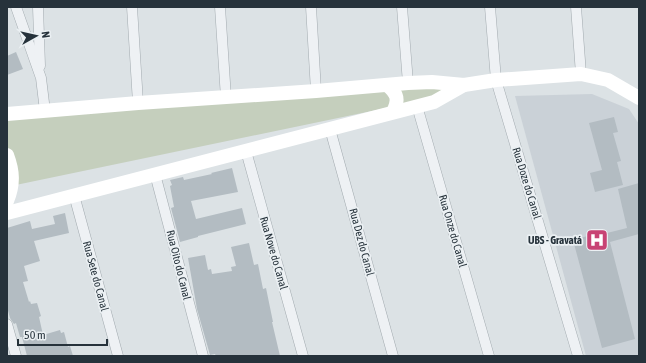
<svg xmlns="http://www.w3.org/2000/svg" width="646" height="363" font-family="'Asap Condensed',sans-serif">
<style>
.built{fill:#cad1d7}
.green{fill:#c5cfbd}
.building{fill:#b3bcc2}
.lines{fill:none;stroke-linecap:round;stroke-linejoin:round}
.street-casing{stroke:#a2aaaf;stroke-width:11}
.street{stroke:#eef1f4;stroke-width:10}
.secondary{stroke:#fff;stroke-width:14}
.labels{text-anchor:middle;stroke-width:3.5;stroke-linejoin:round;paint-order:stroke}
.street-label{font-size:11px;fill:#26323b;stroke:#ebf0f3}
.poi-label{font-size:11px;font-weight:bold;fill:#26323b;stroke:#ebf0f3;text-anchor:end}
</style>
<rect width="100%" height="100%" fill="#dce2e5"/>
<path class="built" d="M592,94L629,109L639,124V356H586L515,96Z"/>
<path class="green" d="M487,82L415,102L11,186L7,155V114Z"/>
<g class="building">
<path d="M16,52L23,69L7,75V56Z"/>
<path d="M614,117L618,132L613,133L621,161L617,162L623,185L595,192L590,173L602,170L589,123Z"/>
<path d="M232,168L238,192L191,201L196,219L242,208L246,224L198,236V237L180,242L171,208L174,207L170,186L172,185L170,180L183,177L184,180L212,174L211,173Z"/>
<path d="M639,183V234L610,242L635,339L602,348L573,240L606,231L607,233L627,228L618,189Z"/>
<path d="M65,213L69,233L34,241L40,261L24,266L28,281L23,282L29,302L30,301L31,304L37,303L41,316L39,317L43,335L60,330L61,333L64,332L68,347L70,346L73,356H27L22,337H20L16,323L14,324L10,318L7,307V228L30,221L32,229L55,224L53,216Z"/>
<path d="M249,243L254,265L258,264L263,289L266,288L273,322H272L280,356H216L215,354L210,355L197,309L188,258L205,255L208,270L211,269L212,274L232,271L231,267L236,266L231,247Z"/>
</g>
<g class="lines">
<g class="street-casing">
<g id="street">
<path d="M16,7L41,78L45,111"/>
<path d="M38,7L40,66"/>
<path d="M132,7L138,103"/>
<path d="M220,7L226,98"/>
<path d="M311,7L316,91"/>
<path d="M402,7L408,83"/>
<path d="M490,7L496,80L578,356"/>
<path d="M576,7L581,74"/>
<path d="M417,106L489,356"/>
<path d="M330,129L393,356"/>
<path d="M246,151L303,356"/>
<path d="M155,174L203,356"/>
<path d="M74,195L118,356"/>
<path d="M7,324L16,356"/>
</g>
</g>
<use href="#street" class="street"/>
<g class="secondary">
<path d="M387,85C398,94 399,100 393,112"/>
<path d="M7,114L138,103L316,91L408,83L432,82L464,85L496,80L581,74L608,80L639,98"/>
<path d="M7,155C13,171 14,184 7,201"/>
<path d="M7,213L434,102L464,85"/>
</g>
</g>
<defs>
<g id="hospital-square" transform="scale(1.15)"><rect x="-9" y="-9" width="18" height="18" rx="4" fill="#c84374" stroke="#ebf0f3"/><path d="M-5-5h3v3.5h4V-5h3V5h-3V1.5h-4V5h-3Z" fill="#fff"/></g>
</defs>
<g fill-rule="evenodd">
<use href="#hospital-square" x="597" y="240"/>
</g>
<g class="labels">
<g class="street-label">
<text transform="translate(527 183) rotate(73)" y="4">Rua Doze do Canal</text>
<text transform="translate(453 231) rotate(74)" y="4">Rua Onze do Canal</text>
<text transform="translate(362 242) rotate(75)" y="4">Rua Dez do Canal</text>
<text transform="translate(274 253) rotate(74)" y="4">Rua Nove do Canal</text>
<text transform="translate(179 265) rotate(76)" y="4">Rua Oito do Canal</text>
<text transform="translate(96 276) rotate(75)" y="4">Rua Sete do Canal</text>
</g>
<g class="poi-label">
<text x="582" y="244">UBS - Gravatá</text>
</g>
</g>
<rect width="646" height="363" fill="none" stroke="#26323b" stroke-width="16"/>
<g transform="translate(36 36) rotate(82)" stroke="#ebf0f3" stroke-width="3" paint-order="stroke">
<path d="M0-3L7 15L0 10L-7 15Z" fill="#26323b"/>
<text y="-6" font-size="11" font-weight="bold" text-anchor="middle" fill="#26323b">N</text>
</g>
<path d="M18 339v6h89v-6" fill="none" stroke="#26323b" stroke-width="2"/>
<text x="24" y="339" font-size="12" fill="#26323b" stroke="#ebf0f3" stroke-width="3" paint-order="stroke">50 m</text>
</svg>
